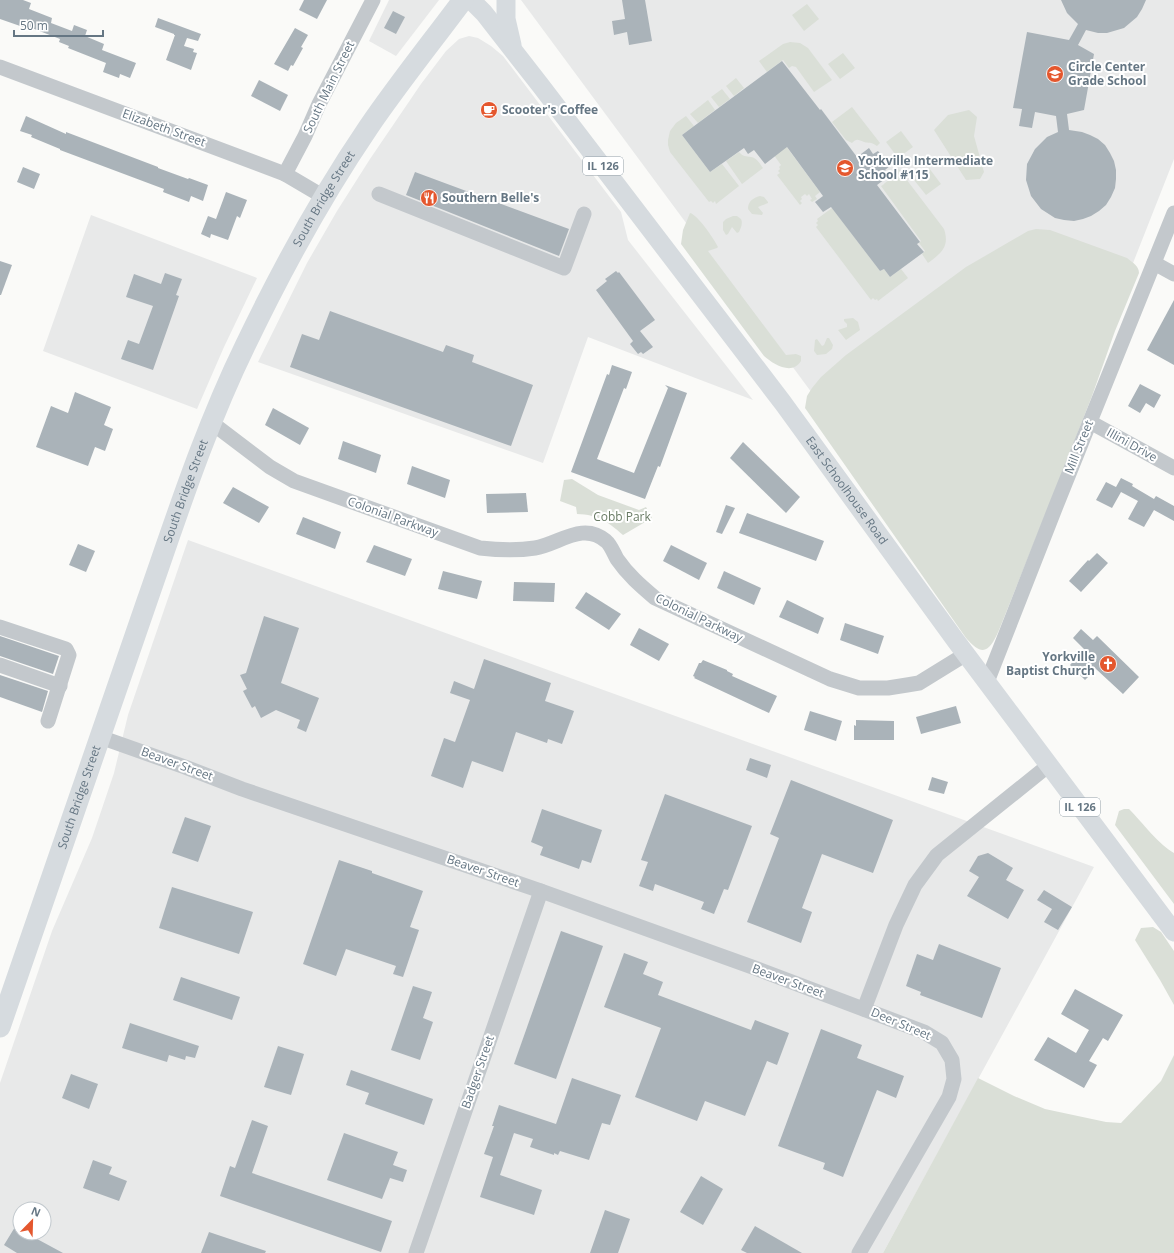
<svg xmlns="http://www.w3.org/2000/svg" width="1174" height="1253" font-family="'Open Sans',sans-serif">
<style>
.built{fill:#e8e9e9;fill-rule:evenodd}
.green{fill:#dadfd7}
.building{fill:#aab3b9}
.lines{fill:none;stroke-linecap:round;stroke-linejoin:round}
.minor{stroke:#c3c8cc;stroke-width:15}
.major{stroke:#d6dbdf;stroke-width:19}
.highway{stroke:#d6dbdf;stroke-width:21}
.labels{text-anchor:middle;stroke-width:4;stroke-linejoin:round;paint-order:stroke}
.shield{fill:#fff;stroke:#939fa8;stroke-width:1}
.shield-label{font-size:11px;font-weight:bold;fill:#657683}
.poi-label{font-size:12px;font-weight:bold;fill:#657683;stroke:#fff;text-anchor:start}
.street-label{font-size:12px;fill:#657683;stroke:#fff}
.park-label{font-size:12px;fill:#687a64;stroke:#fff}
</style>
<rect width="100%" height="100%" fill="#fafaf8"/>
<g class="built">
<path d="M389,0H439L396,56L369,41Z"/>
<path d="M521,0H1174V159L992,621L980,620Z"/>
<path d="M469,36L478,38L491,46L503,56L621,212L628,240L753,400L588,337L543,463L258,362L307,263L337,211L370,159L421,84L446,51L459,39Z"/>
<path d="M91,215L257,278L224,347L197,409L43,351Z"/>
<path d="M188,540L1094,867L883,1253H0V1083L52,931L92,838L114,773L128,715ZM20,1209H44V1233H20Z"/>
</g>
<g class="green">
<path d="M807,4L819,19L804,31L792,15Z"/>
<path d="M790,42L800,43L808,48L832,80L814,92L796,67L792,66L789,68L783,60L767,72L759,61L783,44Z"/>
<path d="M843,53L855,68L840,79L828,64Z"/>
<path d="M736,78L744,88L734,96L726,86Z"/>
<path d="M722,89L730,99L719,107L711,97Z"/>
<path d="M708,100L715,110L698,123L690,114Z"/>
<path d="M852,107L880,143L877,146C870,141 869,144 864,142C858,140 857,138 852,143L846,140L832,122Z"/>
<path d="M969,110L977,117L974,136L984,172L980,179L966,180L934,130L948,115Z"/>
<path d="M686,116L694,126L682,135L710,172L722,164L739,186L716,204L715,201L713,203L711,201L709,202L670,152L668,145V140L670,131L676,123Z"/>
<path d="M901,131L913,147L898,158L886,142Z"/>
<path d="M783,142L820,192L815,196L817,199L812,202L810,200L812,199L809,194L807,196L805,194L801,197L802,199L800,201L802,203L800,205L777,175L780,173L778,171L780,169L779,167L781,165L771,151Z"/>
<path d="M739,152C743,157 746,156 751,157C757,158 760,164 763,168L742,184L726,161Z"/>
<path d="M897,167L944,229C950,247 941,253 928,263L922,254L925,251L919,243L921,241L881,186C885,184 887,180 893,178L894,175L891,171Z"/>
<path d="M929,168L941,184L926,195L914,180Z"/>
<path d="M760,196L764,197L768,202V203L758,207L763,213L762,215L752,214L748,209C748,201 753,198 760,196Z"/>
<path d="M832,208L880,271L884,269L890,277L901,269L908,278L878,301L877,299L875,300L873,298L871,300L816,227L818,225L816,223L818,221L817,219Z"/>
<path d="M690,213C698,215 714,239 718,247L717,248L708,251L786,355L796,354L801,356V361C792,376 773,364 764,356L681,244L683,230Z"/>
<path d="M733,216H737L741,219C743,223 741,228 739,232L737,233L732,227L728,234L726,235L723,230V222L726,219Z"/>
<path d="M1036,229L1050,230L1127,258C1133,263 1139,266 1139,273L1115,331L1092,396L1058,483L999,630C990,651 983,658 966,638L805,408L807,396L812,388L821,377L846,355L966,267L1028,231Z"/>
<path d="M853,318L858,322L860,330L846,340L838,330L847,327V324L844,321V319Z"/>
<path d="M827,338H829L833,345L832,349L826,354L817,355L814,351L815,340L817,339L822,346L824,345Z"/>
<path d="M572,479L598,495L639,510L646,507L652,518L623,535C607,521 599,515 577,514L576,507L560,501L564,480Z"/>
<path d="M1124,809H1129C1142,822 1159,845 1174,853V904L1115,825L1119,811Z"/>
<path d="M1153,927L1161,932L1174,951V1005L1160,980L1135,940L1141,928Z"/>
<path d="M1174,1055V1253H883L978,1078L1014,1096L1045,1109L1106,1122L1121,1123L1161,1081Z"/>
</g>
<g class="building">
<path d="M0,0H23L31,3L29,9L52,18L51,23L72,31L74,25L87,30L85,36L104,44L102,50L136,63L130,78L120,74L119,78L103,72L106,63L68,48L69,46L59,42L60,39L24,25L23,27L0,19Z"/>
<path d="M304,0H327L317,19L299,10Z"/>
<path d="M622,0H645L652,41L629,45L627,32L614,35L612,21L625,19Z"/>
<path d="M1061,0H1146L1142,9L1137,17L1124,28L1107,33H1098L1086,30L1078,45L1094,54L1084,110L1067,114L1069,130L1082,132L1090,135L1098,139L1105,145L1110,153L1114,161L1116,170V179L1115,188L1111,197L1106,205L1099,211L1091,216L1083,219L1074,221L1064,220L1055,218L1041,209L1031,196L1026,180L1027,164L1035,149L1047,137L1058,132L1056,116L1035,112L1032,128L1019,126L1022,109L1013,108L1027,32L1069,40L1078,24L1067,13Z"/>
<path d="M393,11L405,17L396,34L384,28Z"/>
<path d="M158,18L201,34L198,41L187,38L184,46L194,49L193,52L197,53L191,70L166,60L175,35H174V34L155,27Z"/>
<path d="M295,28L308,35L301,47L303,48L293,66L291,65L288,71L274,64Z"/>
<path d="M782,61L820,110L821,109L857,157L869,148L873,154L878,151L890,166L885,170L889,176L877,185L920,242L917,244L924,252L890,277L884,269L880,271L831,207L823,212L815,202L823,196L787,147L765,164L754,150L748,154L744,148L710,172L682,135Z"/>
<path d="M259,80L288,95L280,111L251,96Z"/>
<path d="M26,116L66,134V132L158,167V168L188,179L189,178L208,185L203,201L191,196L189,202L163,192L164,189L60,150V149L31,137L32,135L20,131Z"/>
<path d="M23,167L40,174L34,189L17,182Z"/>
<path d="M415,172L569,229L559,256L406,195Z"/>
<path d="M226,192L247,200L240,218L237,216L228,240L211,234L210,238L201,234L208,216L216,219Z"/>
<path d="M0,261L12,265L1,295H0Z"/>
<path d="M616,271L618,273L619,272L655,320L640,331L653,347L643,354L641,352L638,354L630,344L633,341L596,290L607,281L605,279Z"/>
<path d="M165,273L182,279L176,295L179,296L153,370L121,359L128,340L139,344L153,306L126,297L134,274L161,284Z"/>
<path d="M1174,300V365L1147,350Z"/>
<path d="M330,311L443,352L446,345L474,355L472,362L533,385L511,446L290,367L302,334L319,340Z"/>
<path d="M612,365L632,372L626,389L624,388L597,459L634,473L668,388L665,385L687,393L660,467L658,466L645,499L571,472L607,374L609,375Z"/>
<path d="M1140,384L1161,395L1154,408L1146,403L1140,413L1128,406Z"/>
<path d="M75,392L111,407L104,425L113,429L105,451L95,447L88,466L36,447L51,406L68,413Z"/>
<path d="M273,408L309,428L300,445L265,425Z"/>
<path d="M343,441L381,455L376,473L338,459Z"/>
<path d="M743,442L800,497L786,513L730,458Z"/>
<path d="M412,466L450,480L445,498L407,484Z"/>
<path d="M1121,478L1133,484L1132,486L1154,499L1156,496L1174,506V521L1154,510L1144,527L1128,519L1138,501L1121,492L1112,508L1096,500L1106,482L1116,487Z"/>
<path d="M233,487L269,507L259,523L223,503Z"/>
<path d="M526,493L528,512L487,513L486,494Z"/>
<path d="M726,505L735,508L722,534L716,532Z"/>
<path d="M747,513L824,541L816,561L739,533Z"/>
<path d="M303,517L341,532L335,549L296,534Z"/>
<path d="M78,544L95,551L86,572L69,565Z"/>
<path d="M374,545L412,559L405,576L366,562Z"/>
<path d="M671,545L707,563L699,580L663,561Z"/>
<path d="M1097,553L1108,563L1081,592L1069,581L1088,560L1089,561Z"/>
<path d="M443,571L482,581L477,599L438,589Z"/>
<path d="M724,571L761,588L754,605L717,588Z"/>
<path d="M514,582L555,583L554,602L513,601Z"/>
<path d="M586,592L621,614L609,630L575,608Z"/>
<path d="M787,600L824,618L818,634L779,617Z"/>
<path d="M264,616L299,628L281,683L319,698L306,732L297,728L300,720L276,710L261,718L255,706L252,708L243,691L247,689L240,675L246,673Z"/>
<path d="M845,623L884,636L878,654L840,640Z"/>
<path d="M639,628L669,644L659,661L630,645Z"/>
<path d="M1081,629L1093,640L1097,636L1139,677L1123,694L1096,669L1085,680L1070,665L1084,649L1073,638Z"/>
<path d="M0,636L59,656L53,674L0,656Z"/>
<path d="M484,659L551,683L545,701L574,711L562,744L548,739L547,743L516,732L503,772L472,761L463,788L431,776L444,738L455,742L470,700L450,693L454,681L474,689Z"/>
<path d="M703,660L727,670V671L733,674L732,676L777,696L769,713L694,678L695,677L693,676L699,663H701Z"/>
<path d="M0,675L48,691L42,712L0,697Z"/>
<path d="M956,706L961,723L921,734L916,717Z"/>
<path d="M810,711L842,721L836,741L804,730Z"/>
<path d="M856,720L894,721V740H854V725L856,726Z"/>
<path d="M750,758L771,765L767,778L746,770Z"/>
<path d="M932,777L948,782L944,794L928,790Z"/>
<path d="M791,780L893,820L873,873L822,854L802,908L812,912L801,943L747,922L779,838L770,834Z"/>
<path d="M665,794L752,826L728,890L724,889L714,914L701,909L704,902L655,884L653,891L639,886L648,862L641,860Z"/>
<path d="M542,809L602,830L591,863L582,860L579,869L540,855L543,847L531,842Z"/>
<path d="M185,817L211,826L198,862L172,853Z"/>
<path d="M988,853L1013,868L1006,880L1024,890L1008,919L967,896L979,877L969,871L978,856Z"/>
<path d="M339,860L372,871V873L423,891L410,927L419,930L403,977L393,974L396,966L346,949L336,976L303,964Z"/>
<path d="M172,887L253,912L239,954L159,928Z"/>
<path d="M1044,890L1072,907L1058,930L1044,922L1052,909L1037,900Z"/>
<path d="M561,931L603,946L556,1079L514,1064Z"/>
<path d="M939,944L1001,968L982,1018L920,995L921,992L906,986L917,954L933,960Z"/>
<path d="M624,953L648,962L643,974L663,982L658,995L751,1030L755,1020L789,1033L777,1065L767,1061L745,1116L705,1101L697,1121L635,1097L661,1028L604,1007Z"/>
<path d="M181,977L240,997L232,1020L173,1000Z"/>
<path d="M413,986L432,992L423,1018L433,1022L420,1060L391,1050Z"/>
<path d="M1075,989L1123,1015L1108,1041L1103,1038L1089,1061L1097,1065L1084,1088L1034,1060L1048,1037L1076,1053L1089,1030L1061,1014Z"/>
<path d="M130,1023L199,1046L195,1058L186,1056L185,1060L169,1055L167,1062L122,1048Z"/>
<path d="M821,1029L862,1045L857,1058L904,1076L896,1098L877,1090L843,1177L823,1169L825,1163L778,1146Z"/>
<path d="M278,1046L304,1054L291,1095L264,1087Z"/>
<path d="M351,1070L433,1099L424,1125L365,1104L369,1093L346,1085Z"/>
<path d="M71,1074L98,1084L89,1109L62,1098Z"/>
<path d="M572,1078L621,1095L610,1125L602,1123L589,1160L560,1151L558,1155L554,1153V1155L530,1147L533,1139L514,1133L500,1175L542,1190L534,1215L480,1197L493,1157L484,1154L494,1126H492L499,1105L556,1124Z"/>
<path d="M252,1120L268,1126L252,1173L392,1221L381,1252L220,1196L230,1166L235,1168Z"/>
<path d="M344,1133L398,1152L393,1165L407,1170L403,1182L390,1178L382,1199L327,1180Z"/>
<path d="M93,1160L112,1167L109,1174L127,1181L119,1201L83,1188Z"/>
<path d="M701,1176L723,1189L703,1225L680,1212Z"/>
<path d="M605,1210L630,1219L618,1253H590Z"/>
<path d="M755,1226L802,1253H747L741,1250Z"/>
<path d="M15,1227L20,1229V1233H26L63,1253H17L4,1245Z"/>
<path d="M209,1232L266,1251L265,1253H201Z"/>
</g>
<g class="lines">
<g class="minor">
<path d="M0,67L285,174L324,197"/>
<path d="M285,174L305,136L319,104L373,0"/>
<path d="M379,194L564,268L584,214"/>
<path d="M1154,263L1174,274"/>
<path d="M1090,422L1174,468"/>
<path d="M212,423L270,467L294,481L480,548C498,550 516,551 535,548C559,544 583,521 606,541C611,545 614,554 617,559C628,575 641,586 655,598L830,679L859,688H888L907,685L919,683L966,654"/>
<path d="M0,627L66,649L69,655L48,721"/>
<path d="M0,665L60,686"/>
<path d="M987,682L1056,506L1174,213"/>
<path d="M100,737L185,767L242,789L541,891L755,968L924,1032L942,1043L952,1060L954,1079L949,1097L859,1253"/>
<path d="M864,1009L896,925L915,885L937,855L1049,765"/>
<path d="M416,1253L541,891"/>
</g>
<g class="major">
<path id="s1" d="M471,0L484,13L541,86L783,403L956,641L1174,932"/>
<path d="M506,0V19L512,45"/>
</g>
<path class="highway" id="s2" d="M0,1027C50,885 97,743 147,601C177,515 205,428 245,346C281,271 321,197 368,128C398,84 431,43 463,0"/>
</g>
<defs>
<g id="school-disc" transform="scale(0.9)"><circle r="9.5" fill="#e4572e" stroke="#fff"/><path d="M0-5L7-2L0 1L-7-2ZM-4 1L0 2.5L4 1V4Q0 6-4 4Z" fill="#fff"/></g>
<g id="cafe-disc" transform="scale(0.9)"><circle r="9.5" fill="#e4572e" stroke="#fff"/><path d="M-5.5-4.5H6V0H3Q3 3.5 0 3.5H-2.5Q-5.5 3.5-5.5 0ZM3-3.2v2h1.7v-2ZM-6 4.5H4V6H-6Z" fill="#fff"/></g>
<g id="restaurant-disc" transform="scale(0.9)"><circle r="9.5" fill="#e4572e" stroke="#fff"/><path d="M-5-6h1v4h1v-4h1v4h1v-4h1v5L-1.5 .5V6h-2V.5L-5-1ZM5-6V6H3V1.5H1.5Q1.5-4 5-6Z" fill="#fff"/></g>
<g id="church-disc" transform="scale(0.9)"><circle r="9.5" fill="#e4572e" stroke="#fff"/><path d="M-1.2-6h2.4v3.5h3.3v2.4h-3.3V6h-2.4V-.1h-3.3v-2.4h3.3Z" fill="#fff"/></g>
</defs>
<g fill-rule="evenodd">
<use href="#school-disc" x="1055" y="74"/>
<use href="#cafe-disc" x="489" y="110"/>
<use href="#school-disc" x="845" y="168"/>
<use href="#restaurant-disc" x="429" y="198"/>
<use href="#church-disc" x="1108" y="664"/>
</g>
<g class="labels">
<g class="shield">
<rect x="583" y="157" width="40" height="18" rx="3"/>
<rect x="1060" y="798" width="40" height="18" rx="3"/>
</g>
<g class="shield-label">
<text x="603" y="170">IL 126</text>
<text x="1080" y="811">IL 126</text>
</g>
<g class="poi-label">
<text x="1068" y="71">Circle Center<tspan x="1068" dy="14">Grade School</tspan></text>
<text x="502" y="114">Scooter's Coffee</text>
<text x="858" y="165">Yorkville Intermediate<tspan x="858" dy="14">School #115</tspan></text>
<text x="442" y="202">Southern Belle's</text>
<text x="1095" y="661" text-anchor="end">Yorkville<tspan x="1095" dy="14">Baptist Church</tspan></text>
</g>
<g class="street-label">
<text transform="translate(329 87) rotate(-64)" y="4">South Main Street</text>
<text transform="translate(164 128) rotate(20)" y="4">Elizabeth Street</text>
<text dy="4" stroke="none"><textPath href="#s2" startOffset="891">South Bridge Street</textPath></text>
<text transform="translate(1132 445) rotate(29)" y="4">Illini Drive</text>
<text transform="translate(1079 447) rotate(-68)" y="4">Mill Street</text>
<text dy="4" stroke="none"><textPath href="#s1" startOffset="618">East Schoolhouse Road</textPath></text>
<text dy="4" stroke="none"><textPath href="#s2" startOffset="567">South Bridge Street</textPath></text>
<text transform="translate(393 517) rotate(20)" y="4">Colonial Parkway</text>
<text transform="translate(699 618) rotate(26)" y="4">Colonial Parkway</text>
<text transform="translate(177 764) rotate(20)" y="4">Beaver Street</text>
<text dy="4" stroke="none"><textPath href="#s2" startOffset="243">South Bridge Street</textPath></text>
<text transform="translate(483 871) rotate(19)" y="4">Beaver Street</text>
<text transform="translate(788 981) rotate(20)" y="4">Beaver Street</text>
<text transform="translate(901 1024) rotate(23)" y="4">Deer Street</text>
<text transform="translate(478 1072) rotate(-71)" y="4">Badger Street</text>
</g>
<g class="park-label">
<text x="622" y="521">Cobb Park</text>
</g>
</g>
<g transform="translate(32 1221) rotate(23)"><circle r="19" fill="#ffffff" stroke="#c1c8cd"/>
<path d="M0-3L7 15L0 10L-7 15Z" fill="#e4572e"/>
<text y="-6" font-size="11" font-weight="bold" text-anchor="middle" fill="#657683">N</text>
</g>
<path d="M14 30v6h89v-6" fill="none" stroke="#657683" stroke-width="2"/>
<text x="20" y="30" font-size="12" fill="#657683" stroke="#ffffff" stroke-width="3" paint-order="stroke">50 m</text>
</svg>
